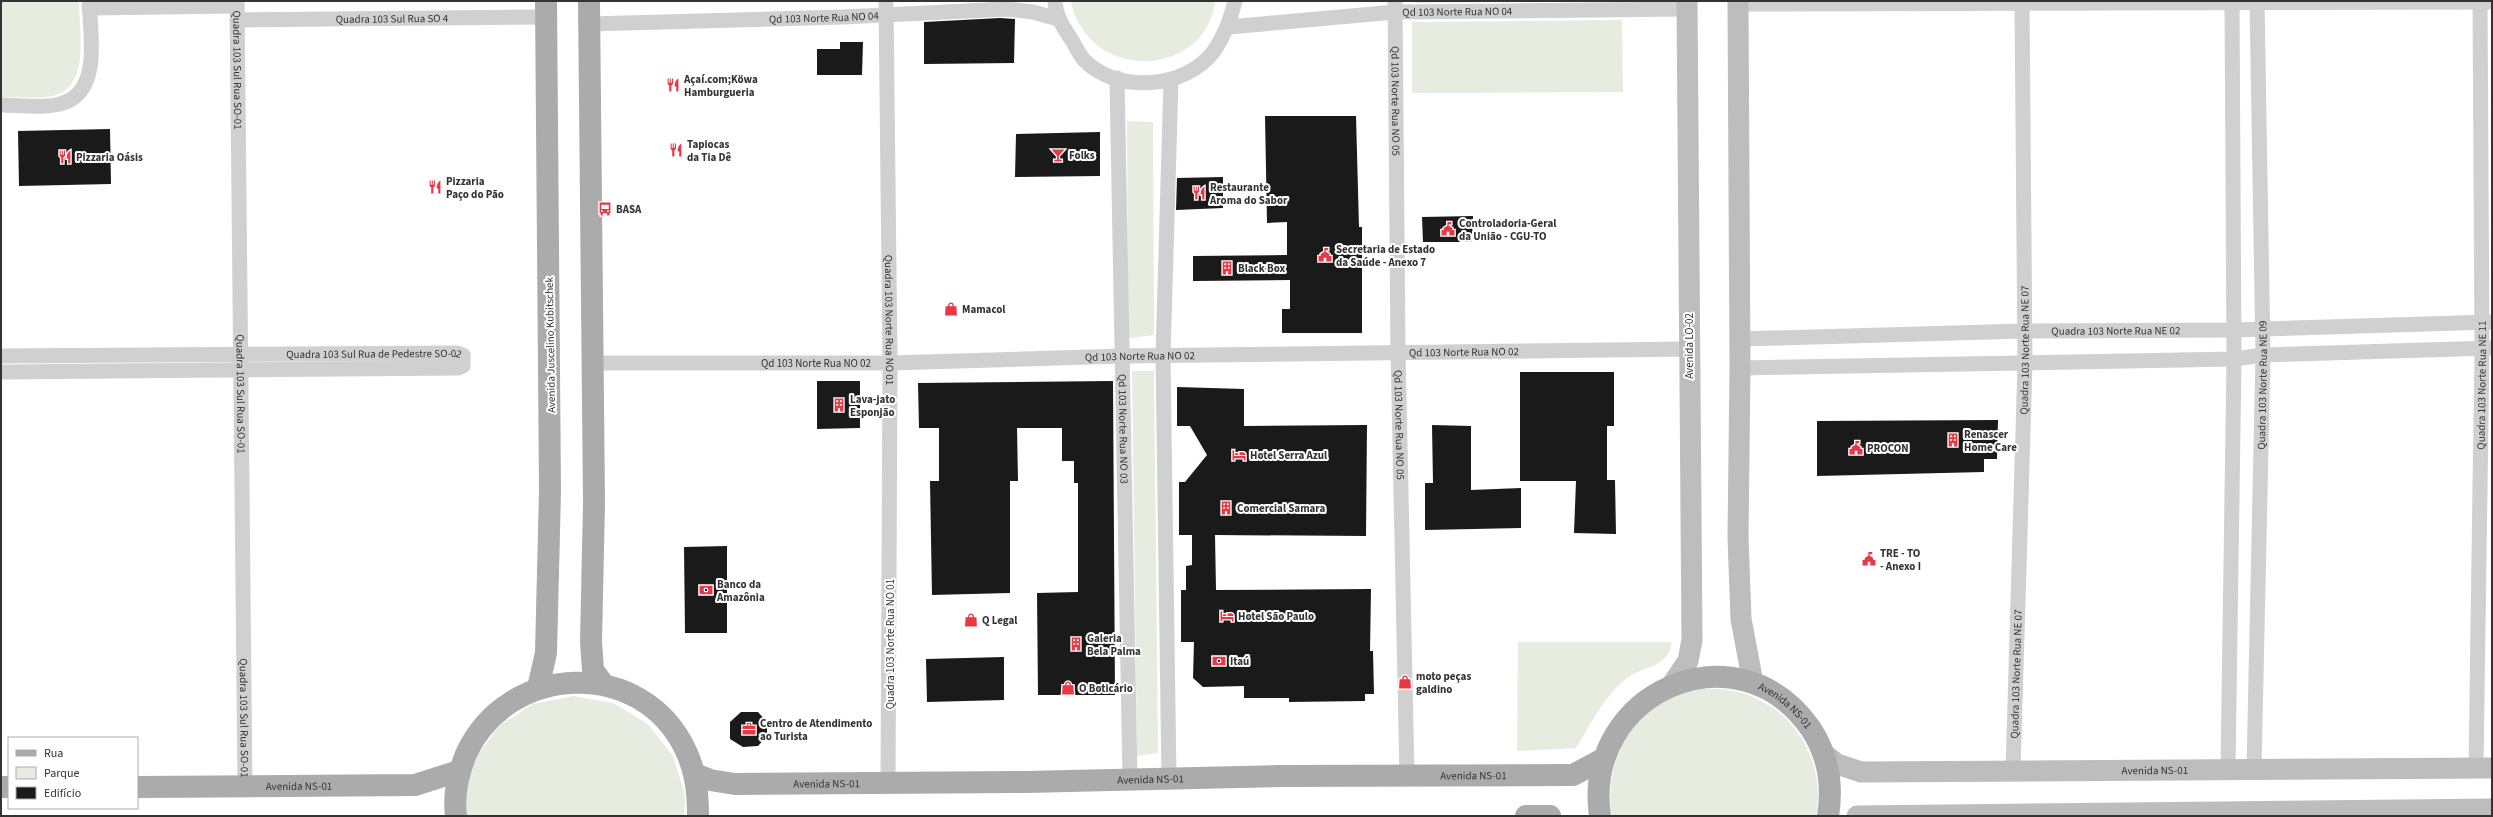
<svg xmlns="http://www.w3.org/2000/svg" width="2493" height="817" font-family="'Source Sans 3',sans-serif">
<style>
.green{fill:#e6ecdf}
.building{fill:#1a1a1a}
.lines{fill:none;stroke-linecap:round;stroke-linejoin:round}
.street{stroke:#d0d0d0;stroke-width:15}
.secondary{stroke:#bdbdbd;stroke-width:21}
.primary{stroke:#ababab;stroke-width:22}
.labels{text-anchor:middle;stroke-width:4;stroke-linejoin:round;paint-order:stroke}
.street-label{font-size:11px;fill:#333;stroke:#fff}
.poi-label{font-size:11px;font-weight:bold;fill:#333;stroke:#fff;text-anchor:start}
</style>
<rect width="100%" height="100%" fill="#fff"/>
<g class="green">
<path d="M1,1H79C79,30 91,87 53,96C37,99 18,97 1,97Z"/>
<path d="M1071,1H1215C1208,65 1124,81 1086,34C1079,25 1072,13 1071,1Z"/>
<path d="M1417,1H1554L1417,3Z"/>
<path d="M1622,20L1623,92L1412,93V22Z"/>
<path d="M1127,121L1153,122L1154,335L1128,338Z"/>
<path d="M1132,371H1154L1158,753L1137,756Z"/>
<path d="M1518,642H1671C1671,667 1643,666 1627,678C1604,696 1591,724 1576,748L1517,751Z"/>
<path d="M1704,689C1775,684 1829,747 1816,816H1612C1603,766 1629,715 1677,695C1685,692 1695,691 1704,689Z"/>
<path d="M573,696L613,703L648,724L673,756L685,795L684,816H466L464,799L475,759L499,726L533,704Z"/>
</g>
<g class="building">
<path d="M1000,18L1015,19L1014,63L924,64V22Z"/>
<path d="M840,42H863L862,75H817V49H840Z"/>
<path d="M1265,116H1356L1359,227H1362V333H1282V309H1290V280L1193,281V256L1287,255V222L1267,223Z"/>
<path d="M110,129L111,184L19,186L18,131Z"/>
<path d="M1100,132V176L1015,177L1016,134Z"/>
<path d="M1223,177V208L1176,210L1177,178Z"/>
<path d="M1473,216L1472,242H1423L1422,217Z"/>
<path d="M1520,372H1614V426H1607V480H1615L1616,534L1574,533L1576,481H1520Z"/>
<path d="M817,381H860V428L817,429Z"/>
<path d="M1113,381L1115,695H1038L1037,593L1078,592V483H1074V461H1062V428H1017L1018,481H1010V593L932,595L930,481H939V428H919L918,383Z"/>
<path d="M1177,387L1244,389V426L1367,425L1366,536L1215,535L1216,590L1371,589L1370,651H1373L1374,694H1365V701L1289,702V698H1244V686L1203,687L1193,678L1194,642H1181V590H1186V566L1192,565V535H1179V482H1185L1207,455L1190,426H1177Z"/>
<path d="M1998,420L1997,459H1984V472L1817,476V421Z"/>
<path d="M1432,425L1471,426V490L1521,488V528L1425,530V483H1433Z"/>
<path d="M727,546V633H685L684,547Z"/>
<path d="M1004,657V700L927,702L926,659Z"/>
<path d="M741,712H758L767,722V736L758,746L743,747L730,739V722Z"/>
</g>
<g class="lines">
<g class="street">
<path id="s1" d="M237,1L245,786"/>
<path id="s2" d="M886,1L890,363L888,783"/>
<path d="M1055,1C1056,18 1064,28 1073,42C1076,48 1080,55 1084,60C1117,94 1186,89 1214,51C1225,35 1230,20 1235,1"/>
<path id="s3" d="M1395,1L1398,351L1407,776"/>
<path d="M1739,4L2492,2"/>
<path d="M89,8L237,6"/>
<path id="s4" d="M237,20L546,17"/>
<path id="s5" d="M589,24L843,17L1007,9L1033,12L1058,19"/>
<path id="s6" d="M1229,27L1395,12L1687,9"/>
<path id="s7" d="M1117,78L1130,779"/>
<path d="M1,105C20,105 45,109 63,103C102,91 90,32 89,1"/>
<path id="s8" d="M1740,339L2024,331L2233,330L2491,322"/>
<path id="s9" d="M1,356L457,353L463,355V366L458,368L1,372"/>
<path id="s10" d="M591,363H890L1122,356L1689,349"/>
<path d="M1740,368L2234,359L2263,355L2491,348"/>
<path id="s11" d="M2476,768L2482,348L2480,1"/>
<path d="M2228,770L2234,359L2232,1"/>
<path id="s12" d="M2254,770L2263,355L2257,1"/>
<path id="s13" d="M2013,771L2025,363L2022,1"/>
<path d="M1169,779L1163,356L1171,80"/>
</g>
<g class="secondary">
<path d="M1738,1L1740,368L1738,537L1741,619L1753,683"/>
<path d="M1671,686L1688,661L1692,640L1687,1"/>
<path id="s14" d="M1823,753L1837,764L1861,772L2492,768"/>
<path d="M1857,816L2492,809"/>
</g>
<g class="primary">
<path d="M589,1L594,503L591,642L593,670L604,685"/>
<path d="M538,688L546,653L550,491L546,1"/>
<path id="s15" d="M695,774L710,780L735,784L1026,782L1280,776L1567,775H1573L1603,759"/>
<path d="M1,787H9"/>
<path id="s16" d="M137,787L415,785L459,771"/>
<path d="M456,816C453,794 458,774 466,754C508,662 643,657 686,751C696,772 698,793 698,816"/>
<path d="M1526,816H1550"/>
<path id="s17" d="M1600,816C1582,692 1738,623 1811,729C1828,755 1833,785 1828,816"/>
</g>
</g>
<defs>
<g id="restaurant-bare" transform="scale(1.08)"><path d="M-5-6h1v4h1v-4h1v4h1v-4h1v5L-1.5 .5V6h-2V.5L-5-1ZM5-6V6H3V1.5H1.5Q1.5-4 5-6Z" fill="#e63946" stroke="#fff" stroke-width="2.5" paint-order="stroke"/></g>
<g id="bar-bare" transform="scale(1.08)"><path d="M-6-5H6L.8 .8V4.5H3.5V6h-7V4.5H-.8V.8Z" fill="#e63946" stroke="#fff" stroke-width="2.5" paint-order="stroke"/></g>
<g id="bus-bare" transform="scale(1.08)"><path d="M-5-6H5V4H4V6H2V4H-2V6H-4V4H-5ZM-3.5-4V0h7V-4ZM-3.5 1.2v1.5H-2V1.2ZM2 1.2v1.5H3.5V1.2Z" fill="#e63946" stroke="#fff" stroke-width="2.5" paint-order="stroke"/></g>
<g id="civic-bare" transform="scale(1.08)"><path d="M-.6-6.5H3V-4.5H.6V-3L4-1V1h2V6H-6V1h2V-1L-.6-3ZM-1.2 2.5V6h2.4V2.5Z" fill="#e63946" stroke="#fff" stroke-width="2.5" paint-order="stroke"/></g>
<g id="building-bare" transform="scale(1.08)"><path d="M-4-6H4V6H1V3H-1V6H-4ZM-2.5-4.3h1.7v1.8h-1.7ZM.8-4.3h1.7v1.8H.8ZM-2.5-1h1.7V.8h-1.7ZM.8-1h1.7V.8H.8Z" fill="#e63946" stroke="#fff" stroke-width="2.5" paint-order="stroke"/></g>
<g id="shop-bare" transform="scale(1.08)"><path d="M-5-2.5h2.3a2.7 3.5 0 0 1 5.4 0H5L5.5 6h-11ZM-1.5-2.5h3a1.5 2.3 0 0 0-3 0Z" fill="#e63946" stroke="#fff" stroke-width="2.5" paint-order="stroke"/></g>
<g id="hotel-bare" transform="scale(1.08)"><path d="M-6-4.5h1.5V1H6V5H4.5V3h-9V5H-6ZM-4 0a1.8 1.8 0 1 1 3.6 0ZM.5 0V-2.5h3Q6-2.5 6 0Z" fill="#e63946" stroke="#fff" stroke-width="2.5" paint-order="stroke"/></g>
<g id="bank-bare" transform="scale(1.08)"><path d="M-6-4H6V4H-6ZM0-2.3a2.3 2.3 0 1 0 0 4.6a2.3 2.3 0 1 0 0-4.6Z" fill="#e63946" stroke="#fff" stroke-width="2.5" paint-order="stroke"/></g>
<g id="office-bare" transform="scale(1.08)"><path d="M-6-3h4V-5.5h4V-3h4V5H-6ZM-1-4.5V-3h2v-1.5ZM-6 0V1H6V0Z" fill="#e63946" stroke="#fff" stroke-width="2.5" paint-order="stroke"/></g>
</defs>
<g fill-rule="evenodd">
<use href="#restaurant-bare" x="673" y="85"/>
<use href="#restaurant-bare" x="676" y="150"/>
<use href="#bar-bare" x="1058" y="155"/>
<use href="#restaurant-bare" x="65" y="157"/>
<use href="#restaurant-bare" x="435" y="187"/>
<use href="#restaurant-bare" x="1199" y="193"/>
<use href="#bus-bare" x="605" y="209"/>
<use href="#civic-bare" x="1448" y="229"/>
<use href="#civic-bare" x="1325" y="255"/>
<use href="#building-bare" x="1227" y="268"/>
<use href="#shop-bare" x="951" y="309"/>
<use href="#building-bare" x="839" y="405"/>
<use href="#building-bare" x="1953" y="440"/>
<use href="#civic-bare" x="1856" y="448"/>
<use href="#hotel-bare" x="1239" y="455"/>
<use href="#building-bare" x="1226" y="508"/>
<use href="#civic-bare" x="1869" y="559"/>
<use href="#bank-bare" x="706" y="590"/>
<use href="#hotel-bare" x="1227" y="616"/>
<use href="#shop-bare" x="971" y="620"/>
<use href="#building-bare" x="1076" y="644"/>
<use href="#bank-bare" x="1219" y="661"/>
<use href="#shop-bare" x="1405" y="682"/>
<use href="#shop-bare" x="1068" y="688"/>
<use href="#office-bare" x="749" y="729"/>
</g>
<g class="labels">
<g class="street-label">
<text dy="4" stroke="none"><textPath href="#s6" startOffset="229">Qd 103 Norte Rua NO 04</textPath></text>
<text dy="4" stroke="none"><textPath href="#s5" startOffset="235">Qd 103 Norte Rua NO 04</textPath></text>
<text dy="4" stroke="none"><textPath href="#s4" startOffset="155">Quadra 103 Sul Rua SO 4</textPath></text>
<text dy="4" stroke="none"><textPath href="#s1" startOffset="69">Quadra 103 Sul Rua SO-01</textPath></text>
<text dy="4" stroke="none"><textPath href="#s3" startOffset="100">Qd 103 Norte Rua NO 05</textPath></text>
<text dy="4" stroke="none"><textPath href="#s2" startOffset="319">Quadra 103 Norte Rua NO 01</textPath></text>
<text dy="4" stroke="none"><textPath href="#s8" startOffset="376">Quadra 103 Norte Rua NE 02</textPath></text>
<text transform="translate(550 345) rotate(-91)" y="4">Avenida Juscelino Kubitschek</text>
<text transform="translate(1689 346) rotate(-90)" y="4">Avenida LO-02</text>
<text dy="4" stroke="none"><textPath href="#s13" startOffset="421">Quadra 103 Norte Rua NE 07</textPath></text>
<text dy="4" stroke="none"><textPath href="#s10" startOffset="873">Qd 103 Norte Rua NO 02</textPath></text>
<text dy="4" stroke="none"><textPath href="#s9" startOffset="373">Quadra 103 Sul Rua de Pedestre SO-02</textPath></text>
<text dy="4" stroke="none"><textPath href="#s10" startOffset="549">Qd 103 Norte Rua NO 02</textPath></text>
<text dy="4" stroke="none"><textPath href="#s10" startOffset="225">Qd 103 Norte Rua NO 02</textPath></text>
<text dy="4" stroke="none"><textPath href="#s12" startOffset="385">Quadra 103 Norte Rua NE 09</textPath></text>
<text dy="4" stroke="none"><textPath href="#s11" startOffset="383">Quadra 103 Norte Rua NE 11</textPath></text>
<text dy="4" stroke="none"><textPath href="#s1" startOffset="393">Quadra 103 Sul Rua SO-01</textPath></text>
<text dy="4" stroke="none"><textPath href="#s3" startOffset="424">Qd 103 Norte Rua NO 05</textPath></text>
<text dy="4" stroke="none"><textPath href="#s7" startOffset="351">Qd 103 Norte Rua NO 03</textPath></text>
<text transform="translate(890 644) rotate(-90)" y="4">Quadra 103 Norte Rua NO 01</text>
<text dy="4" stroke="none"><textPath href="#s13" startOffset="97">Quadra 103 Norte Rua NE 07</textPath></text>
<text dy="4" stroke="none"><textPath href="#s17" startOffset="283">Avenida NS-01</textPath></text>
<text dy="4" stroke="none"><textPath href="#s1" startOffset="717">Quadra 103 Sul Rua SO-01</textPath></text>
<text dy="4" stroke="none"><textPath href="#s14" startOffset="337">Avenida NS-01</textPath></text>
<text dy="4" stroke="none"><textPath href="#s15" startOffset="780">Avenida NS-01</textPath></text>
<text dy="4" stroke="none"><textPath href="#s15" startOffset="457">Avenida NS-01</textPath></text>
<text dy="4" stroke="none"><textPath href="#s15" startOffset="133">Avenida NS-01</textPath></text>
<text dy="4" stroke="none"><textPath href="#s16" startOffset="162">Avenida NS-01</textPath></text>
</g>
<g class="poi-label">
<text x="684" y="83">Açaí.com;Köwa<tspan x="684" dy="13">Hamburgueria</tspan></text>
<text x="687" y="148">Tapiocas<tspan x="687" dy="13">da Tia Dê</tspan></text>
<text x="1069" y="159">Folks</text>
<text x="76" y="161">Pizzaria Oásis</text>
<text x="446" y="185">Pizzaria<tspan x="446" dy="13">Paço do Pão</tspan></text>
<text x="1210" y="191">Restaurante<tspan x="1210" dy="13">Aroma do Sabor</tspan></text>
<text x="616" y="213">BASA</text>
<text x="1459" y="227">Controladoria-Geral<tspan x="1459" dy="13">da União - CGU-TO</tspan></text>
<text x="1336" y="253">Secretaria de Estado<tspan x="1336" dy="13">da Saúde - Anexo 7</tspan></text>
<text x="1238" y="272">Black Box</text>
<text x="962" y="313">Mamacol</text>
<text x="850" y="403">Lava-jato<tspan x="850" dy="13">Esponjão</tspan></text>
<text x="1964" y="438">Renascer<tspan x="1964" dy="13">Home Care</tspan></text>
<text x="1867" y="452">PROCON</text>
<text x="1250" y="459">Hotel Serra Azul</text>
<text x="1237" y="512">Comercial Samara</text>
<text x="1880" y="557">TRE - TO<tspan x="1880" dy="13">- Anexo I</tspan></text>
<text x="717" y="588">Banco da<tspan x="717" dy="13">Amazônia</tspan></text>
<text x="1238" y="620">Hotel São Paulo</text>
<text x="982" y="624">Q Legal</text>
<text x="1087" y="642">Galeria<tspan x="1087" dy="13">Bela Palma</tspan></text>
<text x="1230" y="665">Itaú</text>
<text x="1416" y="680">moto peças<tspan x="1416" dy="13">galdino</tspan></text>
<text x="1079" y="692">O Boticário</text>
<text x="760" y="727">Centro de Atendimento<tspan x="760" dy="13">ao Turista</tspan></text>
</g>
</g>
<rect width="2493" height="817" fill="none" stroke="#333333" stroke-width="4"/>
<rect x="8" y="737" width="130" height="72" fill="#ffffff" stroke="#adadad"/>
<rect x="16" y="750" width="20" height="6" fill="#ababab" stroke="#adadad"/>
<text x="44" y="757" font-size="12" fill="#333333">Rua</text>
<rect x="16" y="767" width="20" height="12" fill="#e6ecdf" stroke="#adadad"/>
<text x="44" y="777" font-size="12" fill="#333333">Parque</text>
<rect x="16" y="787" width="20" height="12" fill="#1a1a1a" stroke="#adadad"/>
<text x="44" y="797" font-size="12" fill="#333333">Edifício</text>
</svg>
